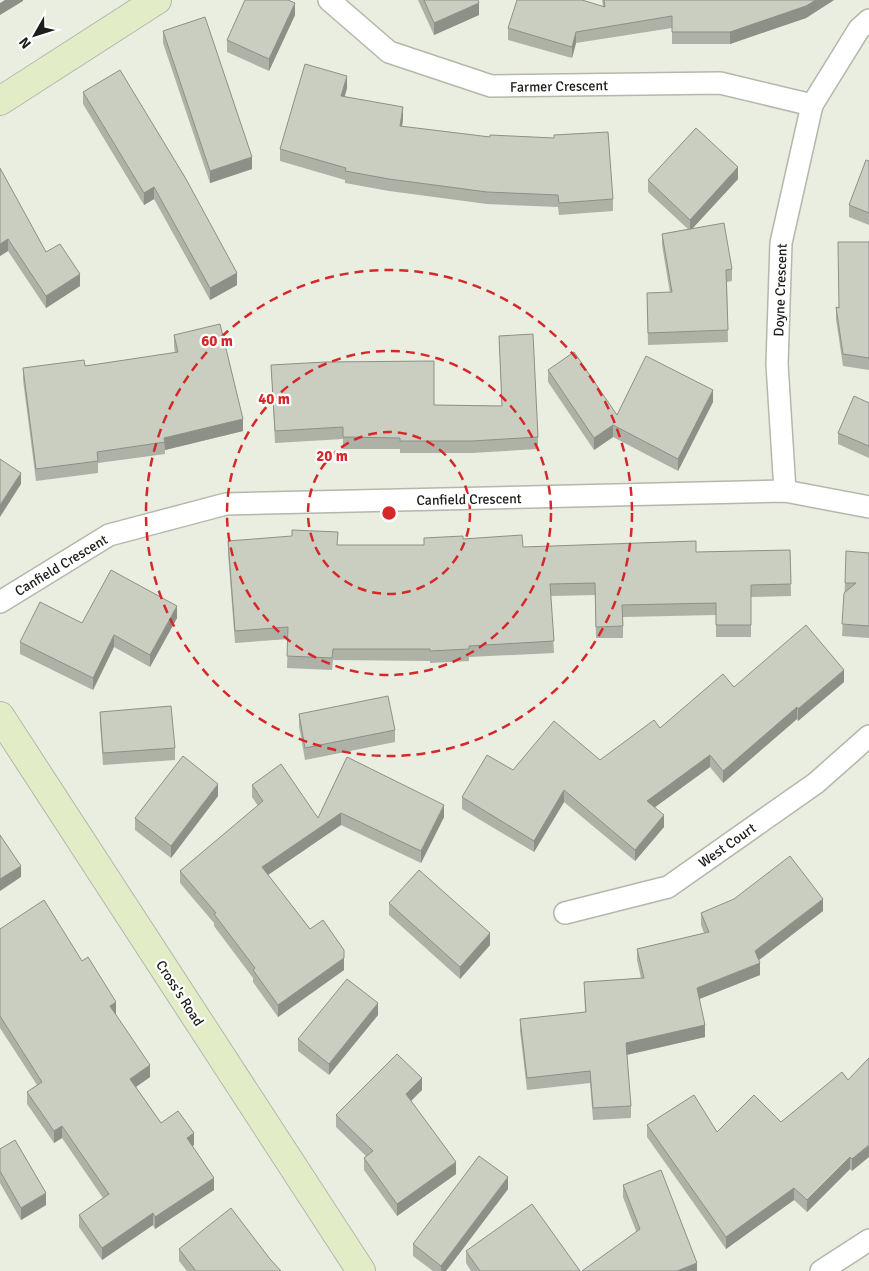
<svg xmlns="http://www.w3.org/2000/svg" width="869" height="1271" font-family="Signika,sans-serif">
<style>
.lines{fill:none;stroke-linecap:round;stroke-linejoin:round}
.street-casing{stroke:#b3b8ab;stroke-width:24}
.secondary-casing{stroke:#b3b8ab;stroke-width:30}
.street{stroke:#fff;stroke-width:21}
.secondary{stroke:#e2edc7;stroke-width:28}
.wall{fill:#adb1a6}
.shaded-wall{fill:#8d9087}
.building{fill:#c9cec1;stroke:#8d9087}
.ring{fill:none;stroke:#d62828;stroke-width:2.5;stroke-dasharray:9 6}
.labels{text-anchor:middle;stroke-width:4.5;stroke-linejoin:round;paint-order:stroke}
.street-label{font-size:14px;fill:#1b1d18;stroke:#fff}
.centre{fill:#d62828;stroke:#fff;stroke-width:2.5}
.ring-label{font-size:15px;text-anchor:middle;font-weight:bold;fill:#d62828;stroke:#fff;stroke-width:4.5;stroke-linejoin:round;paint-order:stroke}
</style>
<rect width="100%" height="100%" fill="#e9eee0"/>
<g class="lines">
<g class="street-casing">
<g id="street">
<path d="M329,0L389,52L491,86L720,83L812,105"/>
<path d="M785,491L777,364L781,243L812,105L859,29L869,20"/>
<path d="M0,602L109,535L226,504L785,491L869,507"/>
<path d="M565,913L668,887L816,783L869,736"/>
<path d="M821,1271L869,1240"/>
</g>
</g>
<g class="secondary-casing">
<g id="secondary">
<path d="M0,101L157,0"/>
<path d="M0,716L361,1271"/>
</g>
</g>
<use href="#street" class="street"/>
<use href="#secondary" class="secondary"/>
</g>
<g class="wall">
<path d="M418,0H478L479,15L434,35Z"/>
<path d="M602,0H834L806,18L730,44H672V28L576,43L572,58L508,40V28L603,6Z"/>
<path d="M295,15L269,71L227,52V40Z"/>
<path d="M163,31L252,169L210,183L163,43Z"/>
<path d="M347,88L345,96L403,119L402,127L613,199V211L559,215L558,207L487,204L389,191L345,183V180L280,161V149Z"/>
<path d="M83,92L237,285L210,300L154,199L144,205L83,104Z"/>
<path d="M869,161V225L849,217V205Z"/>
<path d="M0,168L46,252L80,286L46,308L8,251L0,256Z"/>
<path d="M738,179L693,228L732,269V281L727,282L728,342L648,345L647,293H670L662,245V234L688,229L648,192V180Z"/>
<path d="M869,242V370L843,366L836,319V307H839Z"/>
<path d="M174,335L243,431L165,450V454L98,463V473L36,481L23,380V368L85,366L175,353L174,347Z"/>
<path d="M499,336L538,437V449L472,453H400V449H343V439L275,443L271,365L434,405L502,406Z"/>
<path d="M548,370L617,415L713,402L678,471L613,437L594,450L548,382Z"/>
<path d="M869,403V458L838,444V433Z"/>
<path d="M424,538L463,539L523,547L696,552L790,550L791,596L751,597V637H716V615L623,617V638H596L595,595L551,596L554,653L469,657V661L430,663V661L333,660L332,670L287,668L288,639L235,643L228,553V541L338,545H424Z"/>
<path d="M869,553V638L842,636L845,583Z"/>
<path d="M177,618L150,667L114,647L93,690L20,654V642Z"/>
<path d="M844,682L798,721L797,719L723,783L710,767L655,807L664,827L635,861L564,802L534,852L462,809V797L513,770L600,760L734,687Z"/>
<path d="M100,712L175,748V760L103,765L100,723Z"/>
<path d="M299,714L395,730V742L305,760L299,726Z"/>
<path d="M347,757L444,817L421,863L341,825L268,875L310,929L344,970L278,1017L253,982V978L214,926V923L180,883V871L258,806L252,797V785L318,818Z"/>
<path d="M218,796L171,858L135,830V818Z"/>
<path d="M389,903L490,945L460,979L389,915Z"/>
<path d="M823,911L759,960L760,975L699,999L705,1037L627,1055L631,1106V1118L593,1120L590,1083L527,1090L520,1031V1019L585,1012L584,982L641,978L637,960V949L704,933L701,925V913Z"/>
<path d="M0,929L116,1014V1015L150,1077L136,1087L161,1123L194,1145L192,1146L214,1190L155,1229L153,1225L102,1260L79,1227V1215L103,1198L62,1138L54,1143L27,1104V1092L37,1085L0,1028Z"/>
<path d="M378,1015L329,1075L298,1051V1039Z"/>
<path d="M869,1058L852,1171L850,1169L807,1212L794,1200L726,1249L647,1137V1125L717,1132L781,1122L848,1080Z"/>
<path d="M422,1090L411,1100L456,1174L397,1216L364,1170V1158L366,1156L336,1127V1115Z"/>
<path d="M0,1149L46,1205L21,1220L0,1183Z"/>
<path d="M623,1185L697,1271L636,1231L623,1197Z"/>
<path d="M508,1189L446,1271H433L413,1256V1244Z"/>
<path d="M179,1249L270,1259L281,1271H187L179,1261Z"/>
<path d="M466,1251L580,1271H471L466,1263Z"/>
</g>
<g class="shaded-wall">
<path d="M5,0H23V1L0,15V3Z"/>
<path d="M816,0H834L806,18L730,44V32Z"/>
<path d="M295,3V15L269,71V59Z"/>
<path d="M479,3V15L434,35V23Z"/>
<path d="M576,32V43L572,58V47Z"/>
<path d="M347,76V88L341,108V96Z"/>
<path d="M403,107V119L400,138V126Z"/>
<path d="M252,157V169L210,183V171Z"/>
<path d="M738,167V179L690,231V220Z"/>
<path d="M154,187V199L144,205V193Z"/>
<path d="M8,239V251L0,256V244Z"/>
<path d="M237,273V285L210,300V288Z"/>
<path d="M80,274V286L46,308V296Z"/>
<path d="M713,390V402L678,471V459Z"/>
<path d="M243,419V431L165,450L164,438Z"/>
<path d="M613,425V437L594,450V438Z"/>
<path d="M21,473V484L0,517V505Z"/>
<path d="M177,606V618L150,667V655Z"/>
<path d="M114,635V647L93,690V678Z"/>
<path d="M844,670V682L798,721V709Z"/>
<path d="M797,707V719L723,783V771Z"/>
<path d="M710,755V767L647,813V801Z"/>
<path d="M218,784V796L171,858V846Z"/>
<path d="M564,790V802L534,852V841Z"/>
<path d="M444,805V817L421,863V851Z"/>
<path d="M341,813V825L262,879V867Z"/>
<path d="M664,815V827L635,861V850Z"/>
<path d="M21,866V877L0,891V879Z"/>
<path d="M823,899V911L755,963V951Z"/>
<path d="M490,933V945L460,979V967Z"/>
<path d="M344,958V970L278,1017V1005Z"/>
<path d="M760,963V975L697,1000V988Z"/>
<path d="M116,1002V1014L110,1018V1006Z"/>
<path d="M378,1003V1015L329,1075V1064Z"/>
<path d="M705,1025V1037L626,1055V1043Z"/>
<path d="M150,1065V1077L130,1091V1079Z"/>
<path d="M422,1078V1090L406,1106V1094Z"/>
<path d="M62,1126V1138L54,1143V1131Z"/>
<path d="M194,1133V1145L187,1150V1138Z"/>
<path d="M869,1145V1157L852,1171V1159Z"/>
<path d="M850,1157V1169L807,1212V1200Z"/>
<path d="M456,1162V1174L397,1216V1204Z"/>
<path d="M508,1177V1189L446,1271H441V1266Z"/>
<path d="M214,1178V1190L155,1229V1217Z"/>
<path d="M794,1188V1200L726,1249V1237Z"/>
<path d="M46,1193V1205L21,1220V1208Z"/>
<path d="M153,1213V1225L102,1260V1248Z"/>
<path d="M697,1263V1271H677Z"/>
</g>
<g class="building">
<path d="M245,0H288L295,3L269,59L227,40Z"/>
<path d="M424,0H478L479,3L434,23Z"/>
<path d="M517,0H582L605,7L604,0H816L806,6L730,32H672V16L576,32L572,47L508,28Z"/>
<path d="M205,17L252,157L210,171L163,31Z"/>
<path d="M305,64L347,76L341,96L403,107L400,126L490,137V135L554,138V135L608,132L613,199L559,203L558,195L487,192L389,179L345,171L346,168L280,149Z"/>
<path d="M120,70L186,179L237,273L210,288L154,187L144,193L83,92Z"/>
<path d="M696,128L738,167L690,220L648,180Z"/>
<path d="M866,160L869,161V213L849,205Z"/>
<path d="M0,168L46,252L60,244L80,274L46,296L8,239L0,244Z"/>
<path d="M724,223L732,269L726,270L728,330L648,333L647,293L672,292L662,234Z"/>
<path d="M838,242H869V358L843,354L836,307L839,308Z"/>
<path d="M220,324L243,419L164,438L165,442L97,452L98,461L36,469L23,368L84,360L85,366L178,352L174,335Z"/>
<path d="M533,334L538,437L472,441H400V438L343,437V427L275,431L271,365L325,362L434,361V405L502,406L499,336Z"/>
<path d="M574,352L617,415L646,356L713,390L678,459L613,425L594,438L548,370Z"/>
<path d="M854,396L869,403V446L838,433Z"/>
<path d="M0,459L21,473L0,505Z"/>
<path d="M292,530L338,532L337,545H424V538L463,536V539L522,535L523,547L696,541V552L790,550L791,584L751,585V625H716V603L622,605L623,626L596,627L595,583L550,584L554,641L469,646V649L430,651V649H333L332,658L287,656L288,627L235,631L228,541L292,536Z"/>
<path d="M846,551L869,553V626L842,624L844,593L856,583H845Z"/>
<path d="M111,570L177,606L150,655L114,635L93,678L20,642L40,602L82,623Z"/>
<path d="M806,625L844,670L798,709L797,707L723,771L710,755L647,801L664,815L635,850L564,790L534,841L462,797L487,755L513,770L554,721L600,760L654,720L660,728L723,674L734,687Z"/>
<path d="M388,696L395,730L305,748L299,714Z"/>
<path d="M171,706L175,748L103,753L100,712Z"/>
<path d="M183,756L218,784L171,846L135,818Z"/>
<path d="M347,757L444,805L421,851L341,813L262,867L310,929L323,920L344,950V958L278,1005L253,970L255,968L214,914L216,913L180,871L263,801L252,785L281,764L318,818Z"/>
<path d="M0,835L21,866L0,879Z"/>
<path d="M790,856L823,899L755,951L760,963L697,988L705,1025L626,1043L631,1106L593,1108L590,1071L527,1078L520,1019L586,1012L584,982L644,978L637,949L709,932L701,913L734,899Z"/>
<path d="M419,870L490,933L460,967L389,903Z"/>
<path d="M44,900L82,961L88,957L116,1002L110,1006L150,1065L130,1079L161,1123L178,1111L194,1133L187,1138L214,1178L155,1217L153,1213L102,1248L79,1215L109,1194L62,1126L54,1131L27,1092L42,1082L0,1016V929Z"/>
<path d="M347,979L378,1003L329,1064L298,1039Z"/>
<path d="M397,1054L422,1078L406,1094L456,1162L397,1204L364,1158L373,1151L336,1115Z"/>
<path d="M869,1058V1145L852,1159L850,1157L807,1200L794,1188L726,1237L647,1125L694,1095L717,1132L754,1095L781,1122L842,1072L848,1080Z"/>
<path d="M15,1140L46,1193L21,1208L0,1171V1149Z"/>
<path d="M479,1156L508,1177L441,1266L413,1244Z"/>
<path d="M661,1170L697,1263L677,1271H582L640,1229L623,1185Z"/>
<path d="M532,1204L580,1271H480L466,1251Z"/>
<path d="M231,1208L270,1259L281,1271H196L179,1249Z"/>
</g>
<g class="ring">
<circle cx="389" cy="513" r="81"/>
<circle cx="389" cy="513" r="162"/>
<circle cx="389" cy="513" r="243"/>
</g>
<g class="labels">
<g class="street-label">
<text transform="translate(559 86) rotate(-1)" y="5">Farmer Crescent</text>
<text transform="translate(780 290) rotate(-88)" y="5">Doyne Crescent</text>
<text transform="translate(469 499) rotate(-1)" y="5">Canfield Crescent</text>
<text transform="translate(61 565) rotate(-31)" y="5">Canfield Crescent</text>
<text transform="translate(727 845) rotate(-35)" y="5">West Court</text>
<text transform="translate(180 993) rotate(57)" y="5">Cross's Road</text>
</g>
</g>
<circle cx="389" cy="513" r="8" class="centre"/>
<g class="ring-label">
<text x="217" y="346">60 m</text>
<text x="274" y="404">40 m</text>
<text x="332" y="461">20 m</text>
</g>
<g transform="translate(35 35) rotate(231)" stroke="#ffffff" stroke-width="4" paint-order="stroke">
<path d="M0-4L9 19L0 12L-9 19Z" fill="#1b1d18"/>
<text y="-8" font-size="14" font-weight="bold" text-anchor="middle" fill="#1b1d18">N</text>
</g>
</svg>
